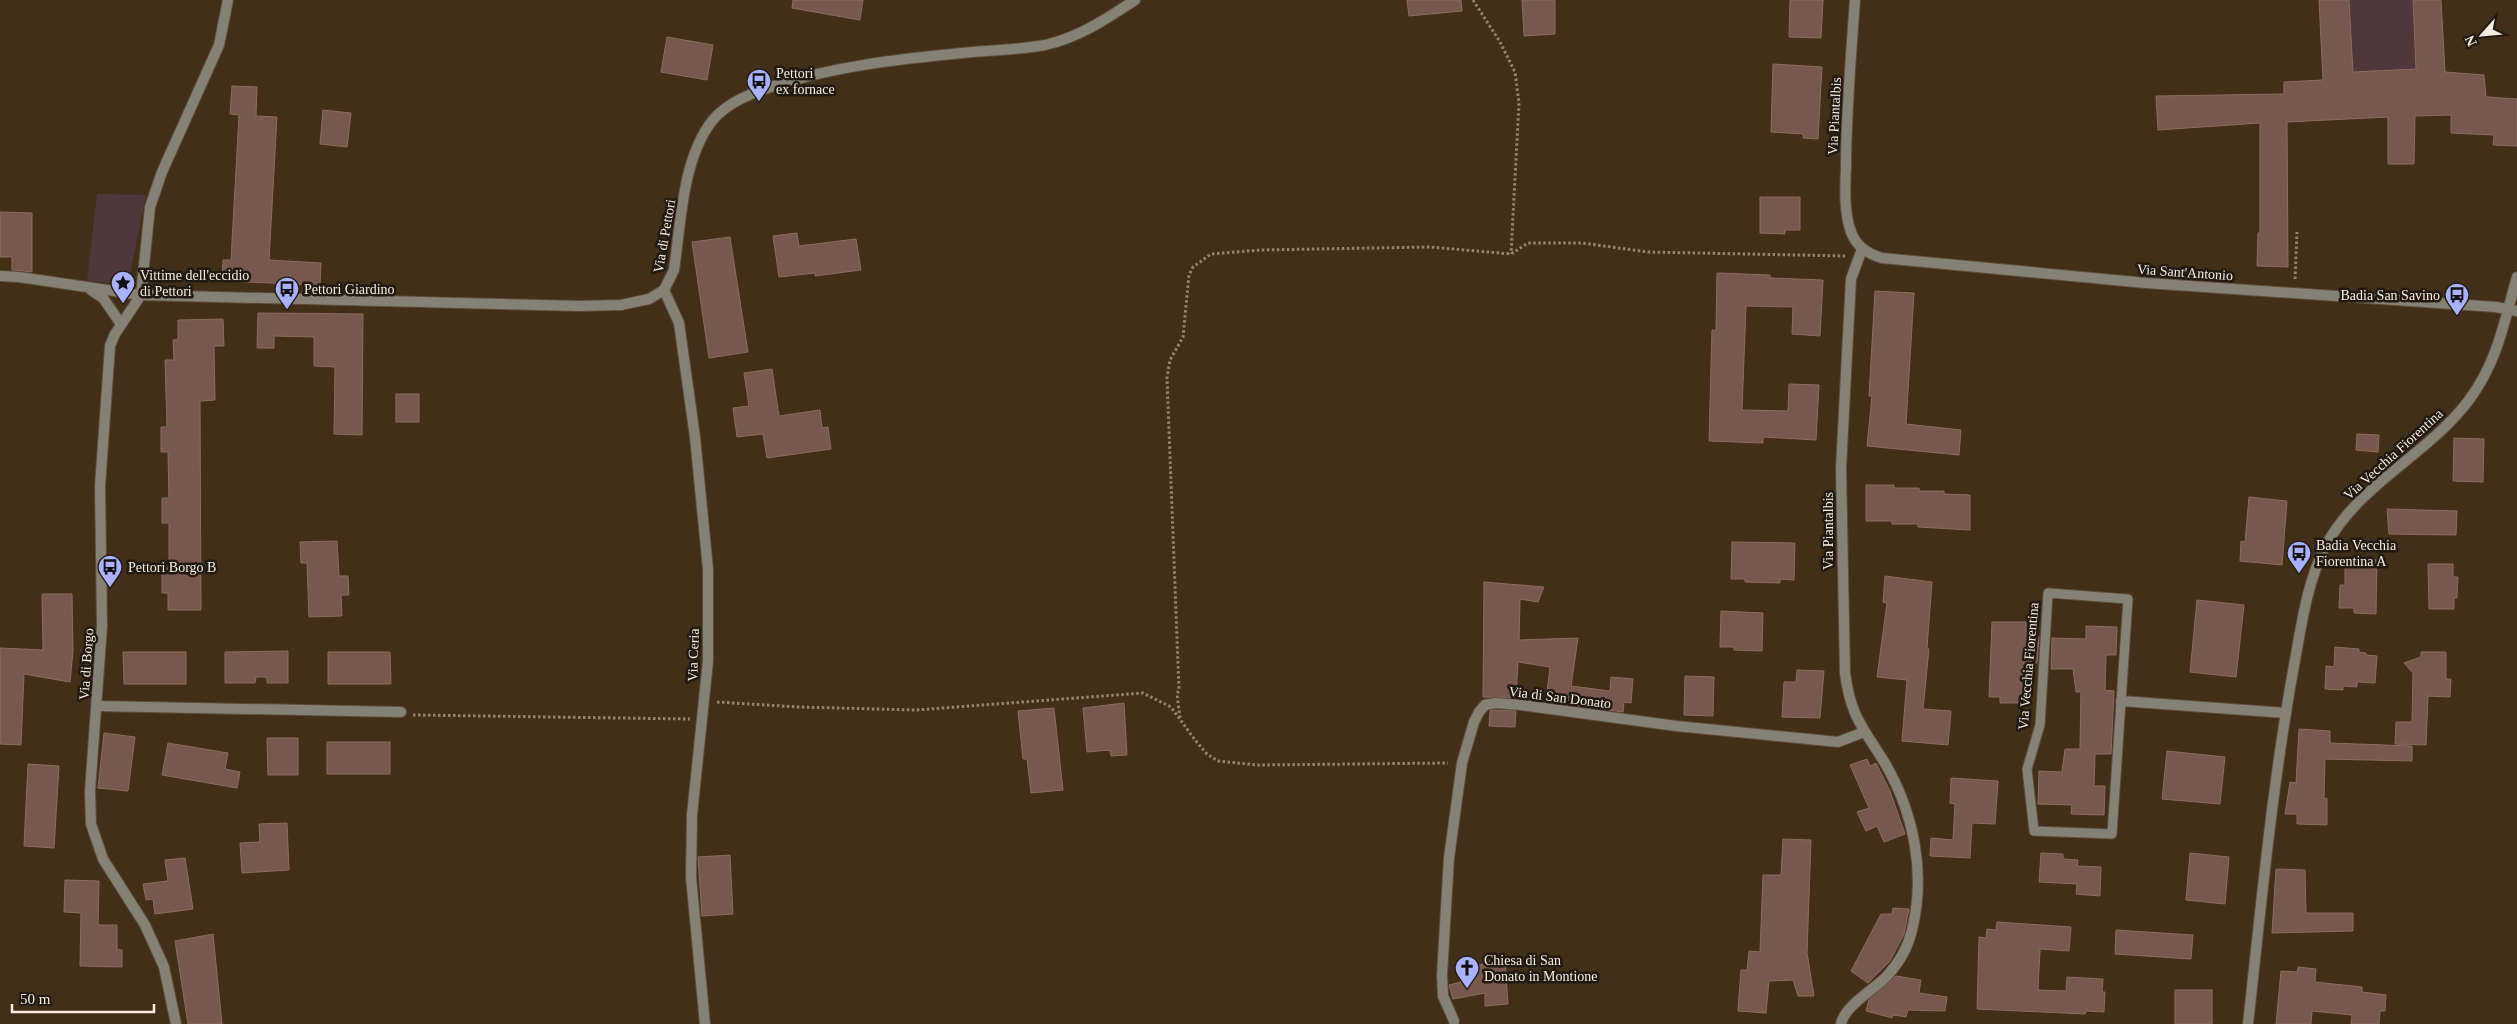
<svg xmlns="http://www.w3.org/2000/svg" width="2517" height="1024" viewBox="0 0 2517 1024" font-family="'Times New Roman',serif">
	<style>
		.green { fill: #4e383b }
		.building { fill: #76584e; stroke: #8c6c62 }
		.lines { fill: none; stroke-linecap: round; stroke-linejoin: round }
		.service-casing { stroke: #5f4d3a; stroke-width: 11 }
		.minor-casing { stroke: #5f4d3a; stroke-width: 12 }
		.path { stroke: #948472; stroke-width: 3; stroke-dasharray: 2.5 2.5; stroke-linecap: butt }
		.service { stroke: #858275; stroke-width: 9 }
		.minor { stroke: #858275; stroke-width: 10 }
		.labels { text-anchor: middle; stroke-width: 5; stroke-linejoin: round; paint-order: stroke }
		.poi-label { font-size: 14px; fill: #faede0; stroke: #221910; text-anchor: start }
		.street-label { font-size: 14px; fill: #faede0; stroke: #221910 }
	</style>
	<rect width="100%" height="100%" fill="#422f1a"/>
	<g class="green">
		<polygon points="2349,0 2413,0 2417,93 2354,84"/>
		<polygon points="97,194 146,195 128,284 87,281"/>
	</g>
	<g class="building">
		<polygon points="793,0 863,0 860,20 792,8"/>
		<polygon points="1407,0 1461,0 1462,11 1409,16"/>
		<polygon points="1522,0 1555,0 1555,34 1524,36"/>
		<polygon points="1790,0 1823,0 1821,38 1789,37"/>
		<polygon points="2319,0 2349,0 2353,72 2416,69 2413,0 2441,0 2445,72 2484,75 2486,97 2517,99 2517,146 2493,145 2494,135 2451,133 2451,115 2415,116 2414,164 2388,164 2388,117 2287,122 2288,267 2257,266 2258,233 2260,233 2260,123 2158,130 2156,96 2284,94 2284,82 2323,80"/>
		<polygon points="667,37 713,45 707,80 661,72"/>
		<polygon points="1773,64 1822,67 1818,139 1803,138 1803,134 1771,132"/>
		<polygon points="232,86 257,87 256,116 277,117 269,260 321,263 320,285 222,281 223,260 231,260 239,115 230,114"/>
		<polygon points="323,110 351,113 347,147 320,144"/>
		<polygon points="1760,197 1800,197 1800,230 1785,230 1785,234 1760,233"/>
		<polygon points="0,212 32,213 32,272 12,270 12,257 0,257"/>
		<polygon points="797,233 799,246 856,239 861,270 815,276 815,273 779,277 773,236"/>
		<polygon points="730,237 748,352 709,358 692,242"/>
		<polygon points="1717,273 1770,275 1770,278 1823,280 1820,336 1792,334 1793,307 1746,306 1742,410 1788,411 1789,384 1819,385 1816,440 1763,437 1763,443 1709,441 1712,330 1716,331"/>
		<polygon points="1875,291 1914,293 1906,424 1961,430 1959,455 1867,446 1872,396 1869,396"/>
		<polygon points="258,313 363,314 362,435 334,434 335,367 314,366 314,337 274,336 274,348 257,348"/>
		<polygon points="223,319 224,346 214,346 215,400 200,401 201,610 168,610 168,593 162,593 162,568 169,568 169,523 162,523 162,498 169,498 168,452 161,452 161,427 167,427 165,360 174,360 173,340 178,339 178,320"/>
		<polygon points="772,369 779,416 820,410 822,428 828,427 831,449 767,458 763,434 737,437 733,408 749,406 744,373"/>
		<rect x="396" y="394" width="23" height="28"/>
		<polygon points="2357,434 2379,435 2378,452 2356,450"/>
		<polygon points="2454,438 2484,439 2483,482 2453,481"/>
		<polygon points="1866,485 1894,485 1894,488 1919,488 1919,491 1944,491 1944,494 1970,495 1970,530 1918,527 1918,524 1892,524 1892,521 1866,521"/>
		<polygon points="2249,497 2287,501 2282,565 2240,561 2241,541 2245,542"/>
		<polygon points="2387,509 2457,511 2456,535 2389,534"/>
		<polygon points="337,541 339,576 348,576 349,595 341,595 342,616 309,617 307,563 301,563 300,542"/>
		<polygon points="1732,542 1795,543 1794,580 1780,579 1780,583 1745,582 1745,579 1731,579"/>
		<polygon points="2360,560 2377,560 2376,614 2354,613 2354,608 2339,608 2340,585 2345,585 2345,567 2360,567"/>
		<polygon points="2428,564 2453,564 2453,577 2458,577 2457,598 2454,598 2454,609 2429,609"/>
		<polygon points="1885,576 1932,582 1927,648 1929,649 1923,709 1951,711 1948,745 1902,741 1907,680 1877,677 1887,603 1883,602"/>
		<polygon points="1484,582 1544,587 1538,602 1520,599 1519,640 1578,638 1571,686 1610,691 1611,677 1633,679 1631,703 1624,702 1623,712 1546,701 1550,667 1518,662 1516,698 1483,697"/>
		<polygon points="42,594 72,594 73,651 70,682 24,674 21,745 0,744 0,648 43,650"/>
		<polygon points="2197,600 2244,605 2236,677 2190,672"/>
		<polygon points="1721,611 1763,613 1762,651 1734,650 1734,647 1720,647"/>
		<polygon points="1992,622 2026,622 2026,637 2039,637 2037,663 2022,664 2022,703 2000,703 2000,697 1989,697"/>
		<polygon points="2086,626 2117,627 2116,655 2106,655 2105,690 2114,691 2111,754 2095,754 2094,786 2105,786 2104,815 2071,814 2072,805 2038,804 2039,771 2062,772 2065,749 2080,749 2081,692 2076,692 2073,669 2051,669 2052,638 2086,639"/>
		<polygon points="2335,647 2359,649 2359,652 2366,653 2366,655 2377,656 2375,683 2357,682 2357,687 2343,686 2343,690 2325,689 2326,666 2334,667"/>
		<polygon points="288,651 288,683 267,683 267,677 256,677 255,683 225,683 225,652"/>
		<polygon points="123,652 186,652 186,684 124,684"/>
		<polygon points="328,652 390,652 391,684 328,684"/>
		<polygon points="2421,652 2446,652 2446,679 2451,679 2450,697 2428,696 2426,745 2395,744 2396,722 2412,722 2413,673 2404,663 2421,657"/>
		<polygon points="1797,670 1824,671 1820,718 1782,717 1784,682 1796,682"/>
		<polygon points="1685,676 1714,677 1713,716 1684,715"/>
		<polygon points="1124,703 1127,755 1111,756 1110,750 1087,752 1083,708"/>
		<polygon points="1054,708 1063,790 1031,793 1027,759 1023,759 1018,711"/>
		<polygon points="1495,710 1516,711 1515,727 1489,726 1490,711"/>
		<polygon points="2299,729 2330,731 2330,743 2412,746 2412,761 2325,759 2324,799 2327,798 2327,825 2297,824 2297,814 2285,814 2290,782 2296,783"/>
		<polygon points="104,733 135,737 128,791 98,788"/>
		<polygon points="267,738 298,738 298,775 268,775"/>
		<rect x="327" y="742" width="63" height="32"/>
		<polygon points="168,743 228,753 225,769 240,772 237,788 162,775"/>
		<polygon points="2167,751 2225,757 2220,804 2162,799"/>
		<polygon points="1867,759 1870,766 1876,763 1890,791 1905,834 1884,842 1877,826 1866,831 1857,812 1869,808 1850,765"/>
		<polygon points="28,764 59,766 54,848 24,846"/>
		<polygon points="1951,778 1998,781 1995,824 1972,823 1970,858 1930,856 1931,838 1953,840 1955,804 1950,803"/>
		<polygon points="287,823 289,870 242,873 240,843 260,842 259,824"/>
		<polygon points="1783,839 1811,840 1807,953 1814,996 1798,996 1793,980 1769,981 1766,1013 1738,1011 1741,970 1747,970 1749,951 1760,952 1763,875 1781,875"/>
		<polygon points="2041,853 2063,854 2063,859 2078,860 2077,866 2101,867 2100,896 2076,894 2077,884 2039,882"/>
		<polygon points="2190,853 2229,857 2225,904 2186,900"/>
		<polygon points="730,855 733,914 702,916 698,857"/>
		<polygon points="185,858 193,909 155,914 153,899 146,900 143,884 168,881 165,860"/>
		<polygon points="2276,869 2305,870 2306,913 2353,913 2353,931 2272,933"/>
		<polygon points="65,880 99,881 98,925 117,925 117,949 122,950 122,967 80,966 81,913 64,912"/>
		<polygon points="1893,908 1909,909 1904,934 1890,961 1868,983 1851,971 1881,914 1892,914"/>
		<polygon points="1997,922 2071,927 2069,951 2040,949 2038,990 2066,991 2067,977 2103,979 2102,992 2105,992 2104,1012 2086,1011 2085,1014 1977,1009 1979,937 1986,938 1987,929 1996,930"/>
		<polygon points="2116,930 2193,935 2191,959 2115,954"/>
		<polygon points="213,934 222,1024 188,1024 175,941"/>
		<polygon points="1483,961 1505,961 1508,1004 1485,1006 1485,993 1453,999 1449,985 1461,982 1457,971 1483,964"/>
		<polygon points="2298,967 2316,969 2315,982 2362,987 2362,992 2386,995 2385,1011 2380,1011 2379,1024 2351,1024 2352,1015 2312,1011 2311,1024 2276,1024 2281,971 2297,972"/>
		<polygon points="1896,976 1921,980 1919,993 1947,997 1945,1011 1908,1010 1906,1017 1893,1015 1892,1018 1866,1011 1869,1000"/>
		<rect x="2175" y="990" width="37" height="34"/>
	</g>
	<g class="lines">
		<defs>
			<polygon id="service" points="2048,593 2128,599 2112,834 2034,831 2027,769 2040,725"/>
			<g id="minor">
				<path d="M 1855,0 C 1851,56 1846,112 1846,168 C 1845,188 1844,213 1851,232 C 1856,246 1868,254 1882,258 L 2146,283 L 2496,307 L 2517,311"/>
				<path d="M 0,276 L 19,277 L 141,295 L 579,306 L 621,305 L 649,299 L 664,290 L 674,270 C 681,223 682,160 712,121 C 727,102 754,92 777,85 C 837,66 899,59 962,53 C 989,50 1018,50 1045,45 C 1080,37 1106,19 1135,0"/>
				<polyline points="91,290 103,298 121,324"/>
				<polyline points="664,290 679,323 695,437 708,569 708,661 692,815 691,877 705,1024"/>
				<polyline points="2121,701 2286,713"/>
				<polyline points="97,706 401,712"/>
				<polyline points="1454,1021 1443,996 1442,975 1449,858 1462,763 1474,722 1479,712 1485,705 1495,703 1521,705 1676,726 1838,742 1864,732"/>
				<polyline points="176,1024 164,967 145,925 103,859 91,824 90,791 102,626 100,486 110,346 115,334 141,295 150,207 162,172 219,45 228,0"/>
				<path d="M 1841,1024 C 1844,1006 1875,989 1887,976 C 1900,962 1908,947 1912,930 C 1926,874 1914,814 1886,765 C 1864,728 1851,719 1845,673 L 1841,468 L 1851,279 L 1862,249"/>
				<path d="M 2248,1024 C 2261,906 2272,788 2293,671 C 2301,629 2306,585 2325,547 C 2358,484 2428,455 2469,400 C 2498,361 2504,322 2517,277"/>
			</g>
		</defs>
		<use href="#service" class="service-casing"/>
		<use href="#minor" class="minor-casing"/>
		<g class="path">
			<polyline points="1473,0 1500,42 1515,72 1519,103 1511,254"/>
			<polyline points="2295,279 2297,232"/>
			<polyline points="717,702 798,707 916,710 1143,693 1171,707 1195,740 1207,754 1218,761 1257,765 1448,763"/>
			<polyline points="413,715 690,719"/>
			<polyline points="1180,718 1177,694 1179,690 1167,378 1170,360 1183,337 1189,275 1193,267 1211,254 1260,250 1430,247 1511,254 1528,243 1582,243 1648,252 1846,256"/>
		</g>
		<use href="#service" class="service"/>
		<use href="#minor" class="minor"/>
	</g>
	<defs>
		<symbol id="bus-pin" viewBox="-11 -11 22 30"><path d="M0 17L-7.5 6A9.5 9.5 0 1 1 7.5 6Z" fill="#a7b1fc" stroke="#221910"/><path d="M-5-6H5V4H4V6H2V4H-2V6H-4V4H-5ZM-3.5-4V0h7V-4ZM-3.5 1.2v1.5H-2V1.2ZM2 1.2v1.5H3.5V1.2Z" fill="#111"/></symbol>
		<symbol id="sight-pin" viewBox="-11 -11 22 30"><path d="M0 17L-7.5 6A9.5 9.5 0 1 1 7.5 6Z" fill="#a7b1fc" stroke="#221910"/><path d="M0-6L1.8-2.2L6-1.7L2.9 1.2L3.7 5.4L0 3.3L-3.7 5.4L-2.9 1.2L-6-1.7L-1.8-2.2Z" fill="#111"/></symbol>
		<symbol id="church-pin" viewBox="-11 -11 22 30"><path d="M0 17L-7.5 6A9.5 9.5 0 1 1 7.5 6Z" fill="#a7b1fc" stroke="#221910"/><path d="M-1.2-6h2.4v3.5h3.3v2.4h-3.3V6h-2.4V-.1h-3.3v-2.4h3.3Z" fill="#111"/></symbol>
	</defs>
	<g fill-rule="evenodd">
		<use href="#bus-pin" x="745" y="67" width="28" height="38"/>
		<use href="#sight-pin" x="109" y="269" width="28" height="38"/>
		<use href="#bus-pin" x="273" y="275" width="28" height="38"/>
		<use href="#bus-pin" x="2443" y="281" width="28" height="38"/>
		<use href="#bus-pin" x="2285" y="539" width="28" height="38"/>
		<use href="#bus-pin" x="96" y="553" width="28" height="38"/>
		<use href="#church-pin" x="1453" y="954" width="28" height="38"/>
	</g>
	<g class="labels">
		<g class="poi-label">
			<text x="776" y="78">Pettori<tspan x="776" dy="16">ex fornace</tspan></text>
			<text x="140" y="280">Vittime dell'eccidio<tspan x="140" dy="16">di Pettori</tspan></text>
			<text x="304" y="294">Pettori Giardino</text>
			<text x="2440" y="300" text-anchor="end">Badia San Savino</text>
			<text x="2316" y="550">Badia Vecchia<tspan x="2316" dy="16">Fiorentina A</tspan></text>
			<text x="128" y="572">Pettori Borgo B</text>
			<text x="1484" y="965">Chiesa di San<tspan x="1484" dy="16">Donato in Montione</tspan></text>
		</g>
		<g class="street-label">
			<text transform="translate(1834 116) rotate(-87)" y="5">Via Piantalbis</text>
			<text transform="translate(664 236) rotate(-80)" y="5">Via di Pettori</text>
			<text transform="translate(2185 272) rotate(4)" y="5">Via Sant'Antonio</text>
			<text transform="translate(2393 454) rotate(-42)" y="5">Via Vecchia Fiorentina</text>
			<text transform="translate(1828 531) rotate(-90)" y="5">Via Piantalbis</text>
			<text transform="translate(693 655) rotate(-88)" y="5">Via Ceria</text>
			<text transform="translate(86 664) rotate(-86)" y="5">Via di Borgo</text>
			<text transform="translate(2028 666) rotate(-85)" y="5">Via Vecchia Fiorentina</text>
			<text transform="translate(1560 697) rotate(7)" y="5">Via di San Donato</text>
		</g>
	</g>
	<g transform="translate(2482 35) rotate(243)" stroke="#221910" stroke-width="4" paint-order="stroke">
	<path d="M0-4L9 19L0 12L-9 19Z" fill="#faede0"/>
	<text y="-8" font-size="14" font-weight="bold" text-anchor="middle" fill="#faede0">N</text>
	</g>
	<path d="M12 1004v8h142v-8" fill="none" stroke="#faede0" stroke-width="2.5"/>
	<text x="20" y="1004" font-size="15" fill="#faede0" stroke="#221910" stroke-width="4" paint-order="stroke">50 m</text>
</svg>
